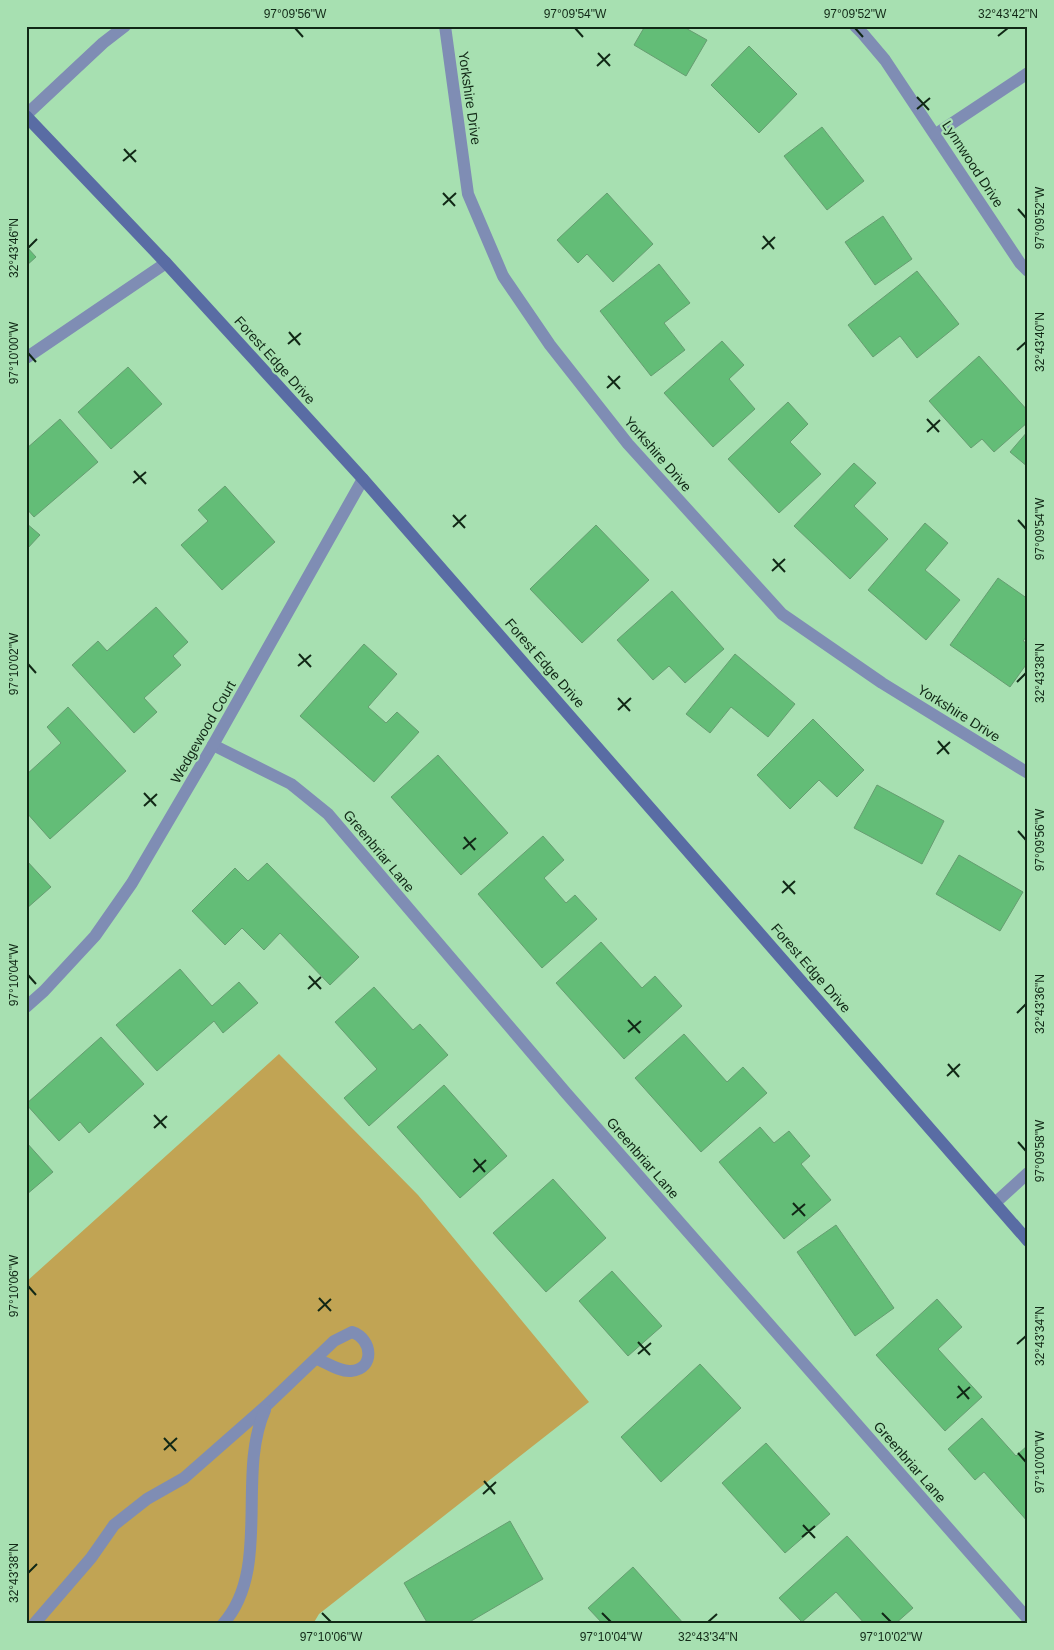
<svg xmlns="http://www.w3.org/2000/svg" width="1054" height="1650" viewBox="0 0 1054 1650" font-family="Helvetica,sans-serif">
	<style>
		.green { fill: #c1a454 }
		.building { fill: #63bd77; stroke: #669d71 }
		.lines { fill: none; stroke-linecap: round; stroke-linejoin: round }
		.lane { stroke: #7f8db4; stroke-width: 12 }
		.street { stroke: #7f8db4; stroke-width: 12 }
		.secondary { stroke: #596ca4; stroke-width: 12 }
		.ticks { fill: none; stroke: #112816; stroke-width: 2 }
		.labels { text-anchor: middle; stroke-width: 4.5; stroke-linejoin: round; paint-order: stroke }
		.street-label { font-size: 14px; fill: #112816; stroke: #a7e0b1 }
		.neatline { fill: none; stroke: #112816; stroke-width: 2 }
		.ticks-label { font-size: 12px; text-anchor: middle; fill: #112816 }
	</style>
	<rect width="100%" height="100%" fill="#a7e0b1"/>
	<polygon class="green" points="279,1054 418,1195 589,1402 319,1614 313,1624 26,1624 26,1282"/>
	<g class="building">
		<polygon points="645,26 682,26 707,40 686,76 634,45"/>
		<polygon points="749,46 797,94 759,133 711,85"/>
		<polygon points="822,127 864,181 827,210 784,156"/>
		<polygon points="607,193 653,244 613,282 587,254 578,263 557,240"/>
		<polygon points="883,216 912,259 875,285 845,242"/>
		<polygon points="26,246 36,257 26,266"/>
		<polygon points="659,264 690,303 664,323 685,350 651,376 600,311"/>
		<polygon points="917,271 959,324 917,358 900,336 873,357 848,325"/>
		<polygon points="722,341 744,365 729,379 755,409 713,447 664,393"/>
		<polygon points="979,356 1028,411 1028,422 994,452 982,439 971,448 929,401"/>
		<polygon points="128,367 162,404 111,449 78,412"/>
		<polygon points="788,402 808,424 790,442 821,474 779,513 728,459"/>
		<polygon points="60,419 98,462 34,517 26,508 26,449"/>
		<polygon points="1028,431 1028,467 1010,452"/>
		<polygon points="854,463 876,483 854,506 888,539 850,579 794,526"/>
		<polygon points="225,486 275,542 222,590 181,545 208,521 198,510"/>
		<polygon points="26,523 40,535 26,550"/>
		<polygon points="925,523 948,543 925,570 960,600 926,640 868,590"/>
		<polygon points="596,525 649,580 582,643 530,589"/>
		<polygon points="998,578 1028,599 1028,635 1023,641 1028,644 1028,662 1010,687 950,645"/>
		<polygon points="672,591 724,649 685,683 669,666 653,680 617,640"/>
		<polygon points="156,607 188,642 173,656 181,665 144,698 157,712 134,733 72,665 98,641 107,651"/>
		<polygon points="364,644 397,674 368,707 386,723 397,712 419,732 374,782 300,716"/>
		<polygon points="735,654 795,704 768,737 731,707 710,733 686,714"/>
		<polygon points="68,707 126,771 50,839 26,812 26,775 61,743 47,727"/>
		<polygon points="813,719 864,770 837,797 819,780 790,809 757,775"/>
		<polygon points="438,755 508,833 461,875 391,797"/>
		<polygon points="877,785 944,821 922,864 854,828"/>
		<polygon points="543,836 564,860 544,878 566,903 575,895 597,919 542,968 478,894"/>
		<polygon points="959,855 1023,892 1000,931 936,894"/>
		<polygon points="26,860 51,887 26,909"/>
		<polygon points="267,863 359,957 330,985 280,933 264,950 242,928 225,945 192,911 235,868 248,881"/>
		<polygon points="601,942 642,988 655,976 682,1006 624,1059 556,983"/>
		<polygon points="180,969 212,1006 239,982 258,1003 223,1033 214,1021 157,1071 116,1025"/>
		<polygon points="374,987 413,1030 420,1024 448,1055 369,1126 344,1098 377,1069 335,1022"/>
		<polygon points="684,1034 727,1082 743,1067 767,1093 701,1152 635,1078"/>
		<polygon points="101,1037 144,1084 89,1133 80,1122 59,1141 26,1104"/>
		<polygon points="444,1085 507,1156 460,1198 397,1127"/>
		<polygon points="760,1127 774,1143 789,1131 810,1156 801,1164 831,1200 784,1239 719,1162"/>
		<polygon points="26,1142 53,1172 26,1195"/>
		<polygon points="553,1179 606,1238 546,1292 493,1233"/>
		<polygon points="836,1225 894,1308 855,1336 797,1252"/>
		<polygon points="612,1271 662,1326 628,1356 579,1301"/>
		<polygon points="937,1299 962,1327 938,1349 982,1397 945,1431 876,1355"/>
		<polygon points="700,1364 741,1408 661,1482 621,1437"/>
		<polygon points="982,1418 1016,1456 1028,1445 1028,1522 984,1472 975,1480 948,1449"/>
		<polygon points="766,1443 830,1514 785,1553 722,1483"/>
		<polygon points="510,1521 543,1579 466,1624 428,1624 404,1583"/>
		<polygon points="847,1536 913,1608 895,1624 865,1624 836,1592 802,1622 779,1598"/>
		<polygon points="633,1567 684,1624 603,1624 588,1608"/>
	</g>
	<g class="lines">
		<g class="lane">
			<path d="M 34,1624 L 91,1558 L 114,1525 L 147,1499 L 184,1478 L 267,1405 L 334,1341 L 352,1332 C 373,1339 375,1369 351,1371 C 340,1372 327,1363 317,1359"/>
			<path d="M 223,1624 C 272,1569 236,1475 265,1410"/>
		</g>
		<g class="street">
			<polyline points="445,26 468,194 503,276 550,345 628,444 782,614 882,683 1028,773"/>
			<polyline points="855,26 863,34 885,60 1020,263 1028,271"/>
			<polyline points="26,115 103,43 125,26"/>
			<polyline points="936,134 1028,73"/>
			<polyline points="26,358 166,263"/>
			<polyline points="213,745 291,784 328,814 566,1093 1028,1619"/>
			<polyline points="26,1007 44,991 95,936 132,883 213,745 363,479"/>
			<polyline points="995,1203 1028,1173"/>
		</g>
		<polyline class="secondary" points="26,116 166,263 363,479 1028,1241"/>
	</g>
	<path class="ticks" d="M 295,28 L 303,37M 575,28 L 583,37M 855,28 L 863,37M 998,36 L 1008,28M 598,53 L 610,66M 597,66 L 610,54M 917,97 L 929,110M 917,109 L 930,98M 124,149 L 136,162M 123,161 L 136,150M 443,193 L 455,206M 443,205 L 456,193M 1018,209 L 1026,218M 763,236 L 774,249M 28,248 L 37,239M 762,249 L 775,237M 289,332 L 300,345M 288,344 L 301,333M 1017,350 L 1026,342M 28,353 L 36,362M 608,376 L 620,389M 607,388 L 620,376M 927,419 L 939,432M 927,432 L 940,420M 134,471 L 146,484M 133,483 L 146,472M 453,515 L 465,528M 1018,520 L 1026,529M 453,527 L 466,515M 773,559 L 785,572M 772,571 L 785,559M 299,654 L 311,667M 28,664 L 36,673M 298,666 L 311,655M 1017,682 L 1026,673M 618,698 L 630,711M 618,710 L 631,698M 938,741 L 949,754M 937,754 L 950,742M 144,793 L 156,806M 144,806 L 157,794M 1018,831 L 1026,840M 464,837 L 475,850M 463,849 L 476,838M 783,881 L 795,894M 782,893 L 795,881M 28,975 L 36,984M 309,976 L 321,989M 308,989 L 321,977M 1017,1013 L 1026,1004M 628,1020 L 640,1033M 628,1032 L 641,1021M 948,1064 L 959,1077M 947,1076 L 960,1064M 154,1115 L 166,1128M 154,1128 L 167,1116M 1018,1142 L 1026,1151M 474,1159 L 485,1172M 473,1172 L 486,1160M 793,1203 L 805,1216M 792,1215 L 805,1204M 28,1286 L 36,1295M 319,1298 L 331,1311M 318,1311 L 331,1299M 638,1342 L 650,1355M 1017,1344 L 1026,1336M 638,1354 L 651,1343M 958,1386 L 969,1399M 957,1398 L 970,1387M 164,1438 L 176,1451M 164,1450 L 177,1438M 1018,1453 L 1026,1462M 484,1481 L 495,1494M 483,1494 L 496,1482M 803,1525 L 815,1538M 802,1537 L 815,1526M 28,1573 L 37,1564M 322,1613 L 331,1622M 602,1613 L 611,1622M 882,1613 L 891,1622M 708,1622 L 717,1614"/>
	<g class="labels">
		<g class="street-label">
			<text transform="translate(470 98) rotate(82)" y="5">Yorkshire Drive</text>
			<text transform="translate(973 164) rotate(57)" y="5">Lynnwood Drive</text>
			<text transform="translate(275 360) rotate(48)" y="5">Forest Edge Drive</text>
			<text transform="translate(658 454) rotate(49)" y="5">Yorkshire Drive</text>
			<text transform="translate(545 663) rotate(49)" y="5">Forest Edge Drive</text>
			<text transform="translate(959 713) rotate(32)" y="5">Yorkshire Drive</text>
			<text transform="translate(203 732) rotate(-60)" y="5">Wedgewood Court</text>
			<text transform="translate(379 851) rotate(50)" y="5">Greenbriar Lane</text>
			<text transform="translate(811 968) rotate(49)" y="5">Forest Edge Drive</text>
			<text transform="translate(643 1158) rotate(49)" y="5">Greenbriar Lane</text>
			<text transform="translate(910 1462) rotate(49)" y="5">Greenbriar Lane</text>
		</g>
	</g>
	<rect width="1054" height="1650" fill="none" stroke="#a7e0b1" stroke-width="55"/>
	<rect x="28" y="28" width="998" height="1594" class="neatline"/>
	<g class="ticks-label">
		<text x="295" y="18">97°09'56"W</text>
		<text x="575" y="18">97°09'54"W</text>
		<text x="855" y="18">97°09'52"W</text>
		<text x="1008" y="18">32°43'42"N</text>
		<text transform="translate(1040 218) rotate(-90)" y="4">97°09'52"W</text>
		<text transform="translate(14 248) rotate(-90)" y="4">32°43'46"N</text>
		<text transform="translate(1040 342) rotate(-90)" y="4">32°43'40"N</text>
		<text transform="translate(14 353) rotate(-90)" y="4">97°10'00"W</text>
		<text transform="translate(1040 529) rotate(-90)" y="4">97°09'54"W</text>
		<text transform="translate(14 664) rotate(-90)" y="4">97°10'02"W</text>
		<text transform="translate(1040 673) rotate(-90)" y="4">32°43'38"N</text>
		<text transform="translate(1040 840) rotate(-90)" y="4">97°09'56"W</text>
		<text transform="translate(14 975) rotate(-90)" y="4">97°10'04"W</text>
		<text transform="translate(1040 1004) rotate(-90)" y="4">32°43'36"N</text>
		<text transform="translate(1040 1151) rotate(-90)" y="4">97°09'58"W</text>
		<text transform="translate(14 1286) rotate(-90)" y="4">97°10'06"W</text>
		<text transform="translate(1040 1336) rotate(-90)" y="4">32°43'34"N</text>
		<text transform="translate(1040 1462) rotate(-90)" y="4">97°10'00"W</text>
		<text transform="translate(14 1573) rotate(-90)" y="4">32°43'38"N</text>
		<text x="331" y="1641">97°10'06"W</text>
		<text x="611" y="1641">97°10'04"W</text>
		<text x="708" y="1641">32°43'34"N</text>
		<text x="891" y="1641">97°10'02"W</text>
	</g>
</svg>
